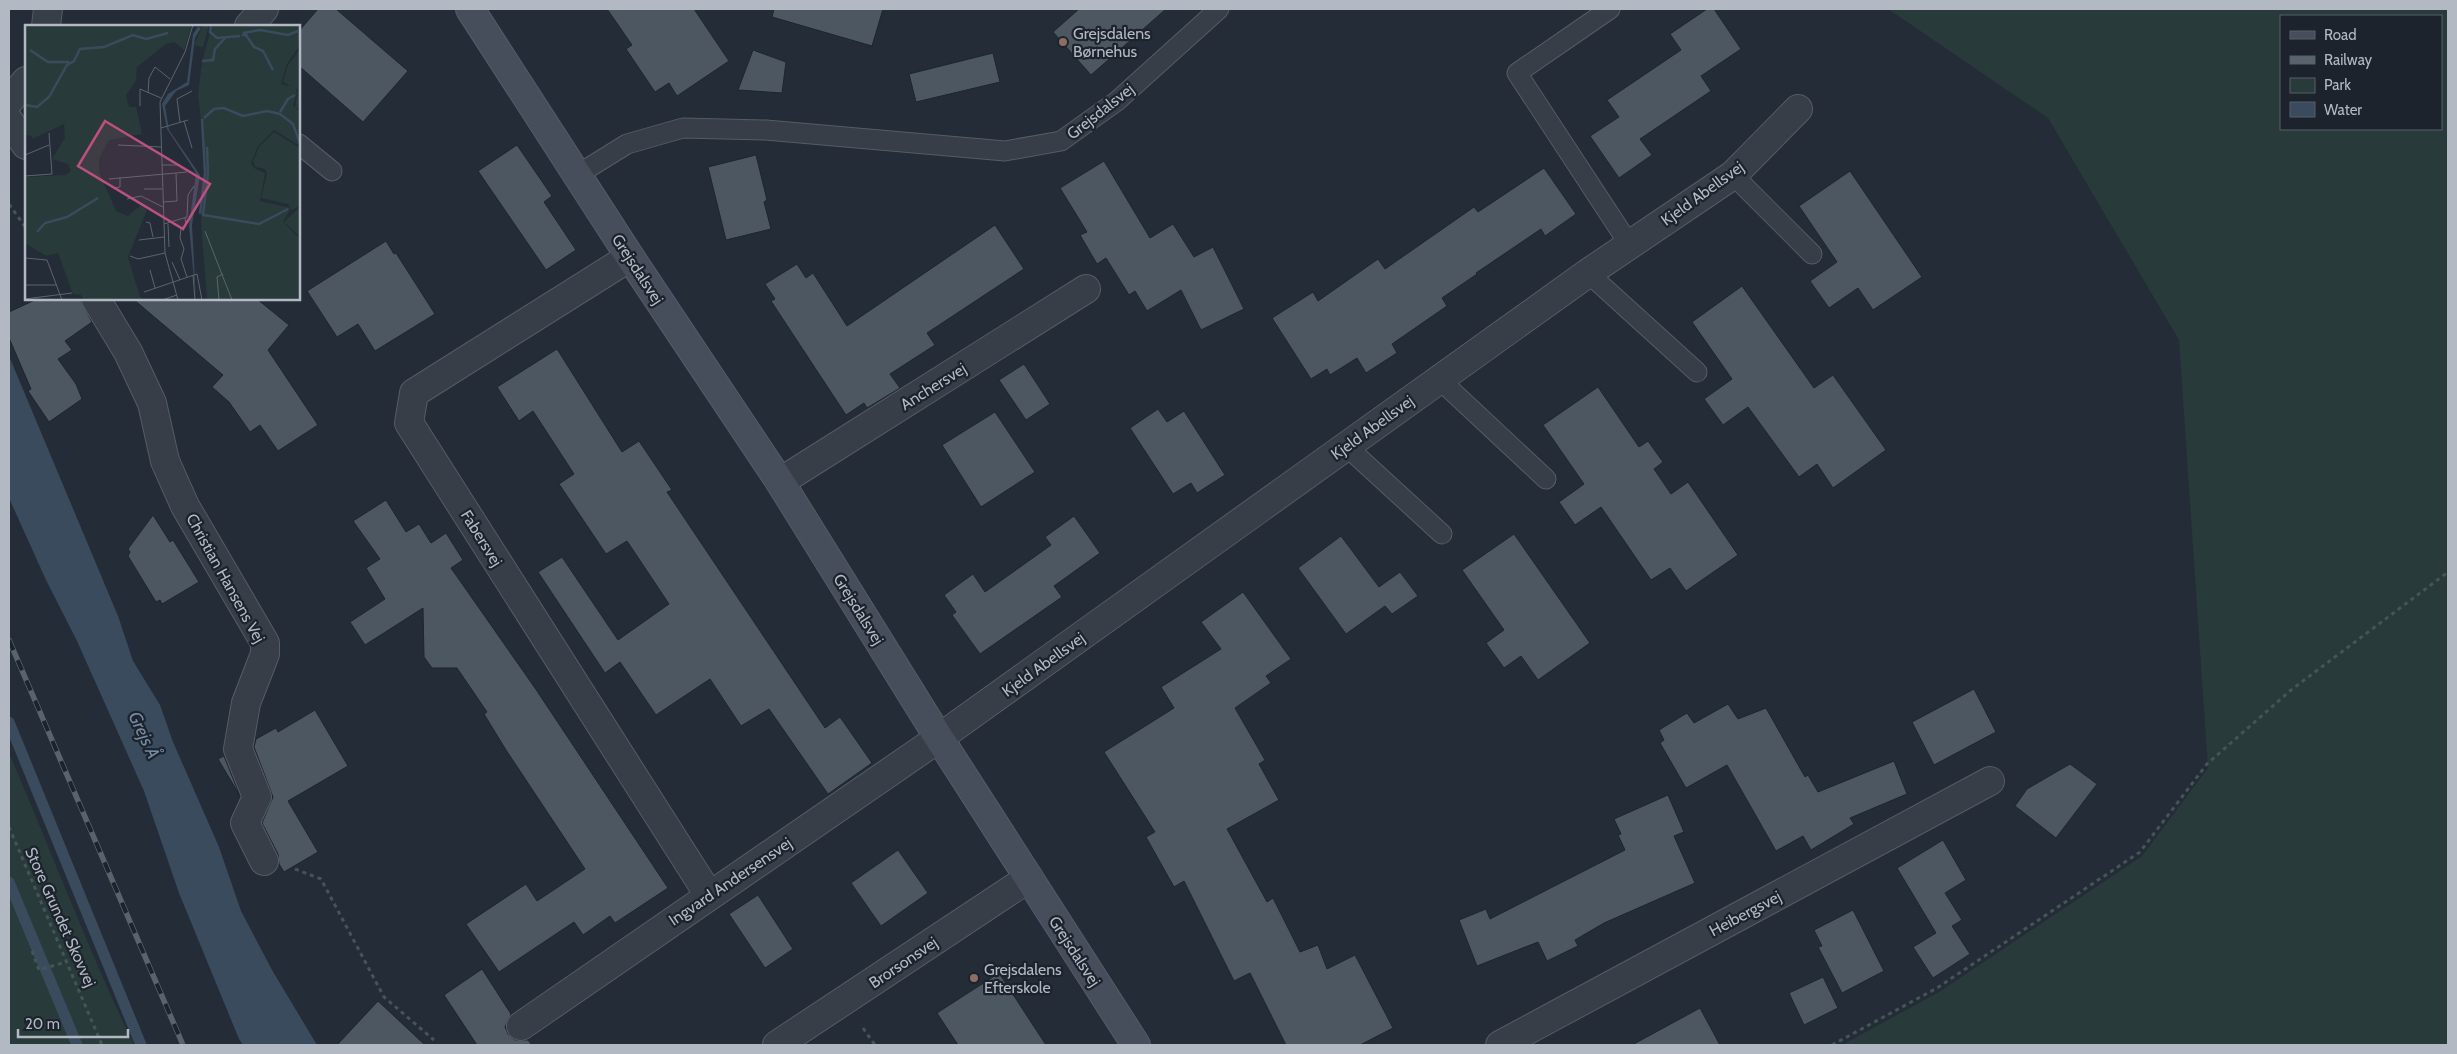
<svg xmlns="http://www.w3.org/2000/svg" width="2457" height="1054" viewBox="0 0 2457 1054" font-family="Cabin,sans-serif">
	<style>
		.green { fill: #283a3a; fill-rule: evenodd }
		.water { fill: #3a4b5e }
		.lines { fill: none; stroke-linecap: round; stroke-linejoin: round }
		.stream { stroke: #3a4b5e; stroke-width: 11 }
		.building { fill: #4c5762; stroke: #1e252e }
		.lane-casing { stroke: #555c65; stroke-width: 21 }
		.street-casing { stroke: #555c65; stroke-width: 30 }
		.secondary-casing { stroke: #555c65; stroke-width: 30 }
		.path { stroke: #455557; stroke-width: 3; stroke-dasharray: 4 4; stroke-linecap: butt }
		.lane { stroke: #373e47; stroke-width: 19 }
		.street { stroke: #373e47; stroke-width: 28 }
		.secondary { stroke: #454e5a; stroke-width: 28 }
		.rail-casing { stroke: #59636e; stroke-width: 5.5 }
		.rail { stroke: #1c232c; stroke-width: 4; stroke-dasharray: 11; stroke-linecap: butt }
		.education-dot { fill: #8d6e63; stroke: #1c232c; stroke-width: 2 }
		.labels { text-anchor: middle; stroke-width: 4.5; stroke-linejoin: round; paint-order: stroke }
		.poi-label { font-size: 16px; fill: #b2b9c3; stroke: #1c232c; text-anchor: start }
		.street-label { font-size: 16px; fill: #b2b9c3; stroke: #1c232c }
		.water-label { font-size: 18px; font-style: italic; fill: #758ba4; stroke: #1c232c }
		.inset-river { fill: none; stroke: #3a4b5e; stroke-width: 2.5 }
		.inset-road { fill: none; stroke: #5d646f; stroke-width: 1 }
		.view { fill: #bc507f; fill-opacity: 0.15; stroke: #bc507f; stroke-width: 2.5 }
		.inset-edge { fill: none; stroke: #b2b9c3; stroke-width: 2.5 }
	</style>
	<rect width="100%" height="100%" fill="#242c37"/>
	<g class="green">
		<path d="M 1888,9 L 2448,9 L 2448,1045 L 1842,1045 L 1939,992 L 2142,856 L 2208,768 L 2179,340 L 2048,118 ZM 2281,16 L 2441,16 L 2441,129 L 2281,129 Z"/>
		<path d="M 9,753 C 51,850 88,950 134,1045 L 9,1045 Z"/>
	</g>
	<polygon class="water" points="9,356 118,616 133,661 160,705 173,742 219,847 241,911 272,970 317,1045 243,1045 239,1039 179,893 144,791 77,641 46,580 9,498"/>
	<g class="lines">
		<g class="stream">
			<polyline points="9,722 141,1045"/>
			<polyline points="9,882 77,1045"/>
		</g>
	</g>
	<g class="building">
		<polygon points="318,9 336,9 408,71 363,122 299,66 299,31"/>
		<polygon points="607,9 694,9 729,61 677,96 669,83 655,92 626,49 632,45"/>
		<polygon points="774,9 883,9 872,46 772,17"/>
		<polygon points="1079,9 1166,9 1091,75 1053,32"/>
		<polygon points="1707,9 1714,9 1741,49 1701,76 1711,91 1640,139 1652,155 1619,178 1590,136 1619,117 1607,100 1681,50 1670,34"/>
		<polygon points="753,50 786,62 782,93 738,90"/>
		<polygon points="993,53 1000,82 916,102 909,74"/>
		<polygon points="517,145 552,196 544,202 576,250 546,270 478,171"/>
		<polygon points="756,155 767,200 764,202 771,229 726,240 708,167"/>
		<polygon points="1104,161 1150,238 1173,224 1194,257 1213,247 1244,309 1201,330 1181,290 1147,311 1135,291 1129,295 1106,258 1097,264 1080,235 1087,232 1060,188"/>
		<polygon points="1544,168 1576,214 1545,236 1541,229 1476,273 1477,274 1442,298 1447,306 1392,344 1397,353 1366,373 1357,358 1330,375 1327,369 1311,379 1272,318 1313,292 1318,301 1378,259 1385,269 1474,207 1478,212"/>
		<polygon points="1850,171 1922,277 1873,310 1858,288 1829,308 1810,281 1837,262 1799,206"/>
		<polygon points="995,225 1024,269 927,333 935,345 890,374 900,388 867,408 864,403 846,415 771,301 775,299 765,284 797,264 806,278 813,273 847,326"/>
		<polygon points="386,241 394,254 396,253 435,314 375,351 358,324 337,337 307,291"/>
		<polygon points="1742,286 1814,388 1833,375 1886,450 1833,488 1817,464 1799,477 1748,407 1723,425 1704,399 1732,379 1692,322"/>
		<polygon points="37,299 80,299 92,322 65,341 72,350 58,359 76,384 82,399 49,422 28,391 31,389 9,338 9,312"/>
		<polygon points="133,299 257,299 289,325 268,350 318,425 278,451 260,425 250,432 229,402 212,387 223,375"/>
		<polygon points="557,349 622,452 639,441 672,490 667,492 825,728 840,717 872,763 828,794 769,709 741,726 710,679 656,715 620,662 605,673 538,572 562,557 618,640 669,604 627,541 606,554 559,484 574,474 533,411 519,421 497,387"/>
		<polygon points="1024,364 1050,404 1026,420 999,380"/>
		<polygon points="1598,387 1639,447 1648,441 1663,462 1654,469 1671,494 1688,482 1738,555 1686,591 1670,568 1651,580 1601,507 1575,525 1559,502 1584,484 1543,425"/>
		<polygon points="1158,409 1167,422 1184,411 1225,475 1197,493 1191,483 1173,494 1130,428"/>
		<polygon points="995,412 1035,472 981,507 942,445"/>
		<polygon points="386,500 406,532 419,524 431,543 446,533 463,560 451,568 535,688 668,888 615,923 610,916 583,935 574,922 499,972 466,924 526,884 537,901 585,869 506,750 484,714 487,712 457,668 432,668 424,657 423,608 365,645 350,622 385,599 366,568 380,559 353,521"/>
		<polygon points="153,515 170,542 173,540 199,582 162,604 160,600 156,602 128,556 130,552 128,549"/>
		<polygon points="1074,516 1100,553 1054,586 1062,597 980,654 952,615 956,612 944,595 973,574 985,592 1051,545 1045,537"/>
		<polygon points="1514,534 1590,643 1538,680 1521,656 1504,668 1486,643 1504,630 1462,570"/>
		<polygon points="1341,536 1379,587 1400,572 1418,596 1392,614 1385,606 1346,634 1298,568"/>
		<polygon points="1243,592 1291,659 1266,676 1271,683 1235,708 1265,760 1259,764 1279,800 1227,829 1267,902 1273,898 1300,952 1318,945 1327,969 1355,955 1393,1028 1360,1045 1286,1045 1250,973 1234,981 1184,881 1174,887 1146,837 1155,832 1104,752 1174,708 1161,687 1221,649 1201,622"/>
		<polygon points="1974,689 1996,732 1934,765 1912,722"/>
		<polygon points="1728,704 1738,719 1766,708 1805,777 1808,775 1818,792 1894,761 1907,794 1850,818 1854,824 1811,850 1803,836 1776,851 1727,765 1686,788 1660,743 1664,740 1659,730 1687,713 1694,723"/>
		<polygon points="315,710 348,766 288,801 318,852 284,872 279,864 278,854 262,823 273,797 254,747 256,739 276,728 278,732"/>
		<polygon points="224,756 240,796 218,759"/>
		<polygon points="2070,764 2097,784 2056,838 2015,806 2027,789"/>
		<polygon points="1668,795 1684,832 1674,836 1695,883 1604,923 1575,940 1578,946 1547,961 1538,942 1477,966 1459,920 1486,909 1490,919 1625,850 1618,835 1621,834 1614,819"/>
		<polygon points="1943,840 1966,880 1945,893 1962,920 1952,926 1970,954 1933,978 1913,947 1936,933 1897,868"/>
		<polygon points="898,850 928,893 881,926 851,883"/>
		<polygon points="758,895 793,949 765,968 729,914"/>
		<polygon points="1853,910 1884,971 1842,993 1818,947 1822,946 1814,930"/>
		<polygon points="482,969 511,1014 505,1027 508,1034 515,1040 528,1040 532,1045 477,1045 444,995"/>
		<polygon points="999,973 1046,1045 958,1045 937,1013"/>
		<polygon points="1823,977 1838,1008 1804,1025 1789,993"/>
		<polygon points="378,1001 425,1045 337,1045"/>
		<polygon points="1700,1008 1720,1045 1632,1045"/>
	</g>
	<g class="lines">
		<defs>
			<g id="lane">
				<polyline points="1610,9 1517,73 1629,244"/>
				<polyline points="299,144 332,171"/>
				<polyline points="577,175 627,144 683,128 766,130 1005,151 1061,141 1117,101 1219,9"/>
				<polyline points="1733,175 1812,254"/>
				<polyline points="1588,273 1697,372"/>
				<polyline points="1439,379 1546,479"/>
				<polyline points="1346,446 1442,534"/>
			</g>
			<g id="street">
				<polyline points="46,26 48,9"/>
				<polyline points="249,26 264,9"/>
				<polyline points="9,101 26,81"/>
				<polyline points="9,121 26,145"/>
				<polyline points="630,257 414,393 409,423 709,895"/>
				<polyline points="96,299 128,352 152,403 165,461 185,506 265,643 265,654 246,703 238,749 257,797 245,823 264,861"/>
				<polyline points="780,482 1086,289"/>
				<polyline points="521,1026 939,738 1588,273 1733,175 1798,109"/>
				<polyline points="777,1045 1029,878"/>
				<polyline points="1500,1045 1990,781"/>
			</g>
			<polyline id="secondary" points="470,9 630,257 780,482 939,738 1136,1045"/>
		</defs>
		<use href="#lane" class="lane-casing"/>
		<use href="#street" class="street-casing"/>
		<use href="#secondary" class="secondary-casing"/>
		<g class="path">
			<polyline points="9,204 26,228"/>
			<polyline points="9,827 102,1045"/>
			<polyline points="295,869 321,879 384,997 434,1040"/>
			<polyline points="32,951 39,970 66,962"/>
			<polyline points="863,1028 875,1045"/>
			<polyline points="1832,1045 1937,988 2140,852 2207,764 2291,690 2448,572"/>
		</g>
		<use href="#lane" class="lane"/>
		<use href="#street" class="street"/>
		<use href="#secondary" class="secondary"/>
		<defs>
			<polyline id="rail" points="9,640 183,1045"/>
		</defs>
		<use href="#rail" class="rail-casing"/>
		<use href="#rail" class="rail"/>
	</g>
	<g class="education-dot">
		<circle cx="1063" cy="42" r="5"/>
		<circle cx="974" cy="978" r="5"/>
	</g>
	<g class="labels">
		<g class="poi-label">
			<text x="1073" y="39">Grejsdalens<tspan x="1073" dy="18">Børnehus</tspan></text>
			<text x="984" y="975">Grejsdalens<tspan x="984" dy="18">Efterskole</tspan></text>
		</g>
		<g class="street-label">
			<text transform="translate(1100 111) rotate(-38)" y="6">Grejsdalsvej</text>
			<text transform="translate(1702 193) rotate(-36)" y="6">Kjeld Abellsvej</text>
			<text transform="translate(638 269) rotate(57)" y="6">Grejsdalsvej</text>
			<text transform="translate(933 386) rotate(-32)" y="6">Anchersvej</text>
			<text transform="translate(1372 427) rotate(-36)" y="6">Kjeld Abellsvej</text>
			<text transform="translate(482 538) rotate(58)" y="6">Fabersvej</text>
			<text transform="translate(226 578) rotate(61)" y="6">Christian Hansens Vej</text>
			<text transform="translate(859 609) rotate(58)" y="6">Grejsdalsvej</text>
			<text transform="translate(1043 664) rotate(-36)" y="6">Kjeld Abellsvej</text>
			<text transform="translate(730 881) rotate(-34)" y="6">Ingvard Andersensvej</text>
			<text transform="translate(1745 913) rotate(-28)" y="6">Heibergsvej</text>
			<text transform="translate(61 917) rotate(66)" y="6">Store Grundet Skovvej</text>
			<text transform="translate(1075 951) rotate(57)" y="6">Grejsdalsvej</text>
			<text transform="translate(903 962) rotate(-34)" y="6">Brorsonsvej</text>
		</g>
		<g class="water-label">
			<text transform="translate(144 735) rotate(65)" y="6">Grejs Å</text>
		</g>
	</g>
	<g transform="translate(25 25)">
		<rect width="275" height="275" fill="#242c37"/>
		<path d="M 0,0 L 167,0 L 159,25 L 149,17 L 141,19 L 112,42 L 111,56 L 101,70 L 104,82 L 111,82 L 117,109 L 84,115 L 74,134 L 74,147 L 91,186 L 103,191 L 116,180 L 122,185 L 103,232 L 115,272 L 120,275 L 59,275 L 56,270 L 48,269 L 33,228 L 21,231 L 0,218 L 0,152 L 41,150 L 46,146 L 43,139 L 27,134 L 40,113 L 39,99 L 7,114 L 7,111 L 0,110 ZM 178,0 L 184,0 L 178,22 L 169,20 ZM 187,0 L 272,0 L 275,3 L 273,23 L 262,39 L 256,59 L 270,62 L 272,67 L 268,81 L 275,86 L 275,121 L 249,105 L 233,121 L 226,138 L 229,143 L 240,148 L 235,176 L 266,183 L 258,197 L 275,214 L 275,275 L 182,275 L 176,197 L 181,140 L 173,70 L 177,37 ZM 275,24 L 275,84 L 270,82 L 273,65 L 258,57 L 263,40 ZM 249,107 L 275,123 L 275,181 L 267,185 L 263,179 L 236,173 L 242,149 L 240,144 L 230,142 L 228,136 L 234,122 ZM 275,182 L 275,212 L 259,197 Z" fill="#283a3a"/>
		<path d="M 173,2 L 176,3 L 170,13 L 164,60 L 151,66 L 140,81 L 144,105 L 175,150 L 167,200 L 171,275 L 164,201 L 171,148 L 142,104 L 137,79 L 143,69 L 162,57 L 168,9 Z" fill="#3a4b5e"/>
		<path class="inset-river" d="M 186,0 L 185,7 L 192,13 L 215,11M 218,8 L 235,5 L 263,10 L 273,6M 217,10 L 221,10 L 229,22 L 238,26 L 248,45M 5,25 L 23,37 L 44,37M 177,36 L 188,35 L 190,24 L 200,13M 0,80 L 12,82 L 24,72 L 42,40 L 49,36 L 55,24 L 79,22 L 108,10 L 121,14 L 143,8M 255,87 L 263,74 L 270,70M 179,93 L 189,84 L 199,83 L 218,91 L 242,86 L 255,89 L 268,99 L 275,118M 182,122 L 183,148 L 178,190 L 234,199 L 263,184M 175,189 L 180,148 L 177,94M 12,207 L 20,198 L 42,192 L 73,173"/>
		<path class="inset-road" d="M 123,68 L 124,53 L 130,42 L 145,54M 115,81 L 115,64 L 136,73M 159,96 L 167,123M 155,97 L 152,74 L 167,66M 136,103 L 163,95M 93,120 L 136,122M 0,130 L 24,120M 137,140 L 155,140M 0,151 L 27,149 L 24,108M 84,154 L 162,147M 88,163 L 95,162 L 95,152M 119,164 L 137,164M 102,174 L 116,171 L 138,182M 138,177 L 152,176 L 151,148M 160,193 L 161,200 L 156,203 L 155,213 L 159,224 L 156,234 L 162,252M 121,197 L 125,198 L 128,212M 139,199 L 162,192 L 163,170 L 169,161M 143,199 L 144,222M 180,206 L 207,275M 114,215 L 139,212M 105,231 L 113,234 L 140,228M 0,233 L 22,235 L 37,275M 147,237 L 155,255M 125,245 L 130,263M 168,250 L 170,275M 0,260 L 32,260M 119,267 L 172,249 L 177,275M 0,274 L 47,268M 137,275 L 152,270M 153,275 L 140,228 L 135,77 L 160,27 L 168,0M 194,275 L 192,252 L 198,249"/>
		<path class="view" d="M 80,96 L 185,159 L 158,204 L 53,141 Z"/>
		<rect width="275" height="275" class="inset-edge"/>
	</g>
	<rect width="2457" height="1054" fill="none" stroke="#b2b9c3" stroke-width="20"/>
	<rect x="2280" y="15" width="162" height="115" fill="#1c232c" stroke="#585f68"/>
	<rect x="2290" y="31" width="25" height="8" fill="#454e5a" stroke="#585f68"/>
	<text x="2324" y="40" font-size="15" fill="#b2b9c3">Road</text>
	<rect x="2290" y="56" width="25" height="8" fill="#59636e" stroke="#585f68"/>
	<text x="2324" y="65" font-size="15" fill="#b2b9c3">Railway</text>
	<rect x="2290" y="78" width="25" height="15" fill="#283a3a" stroke="#585f68"/>
	<text x="2324" y="90" font-size="15" fill="#b2b9c3">Park</text>
	<rect x="2290" y="102" width="25" height="15" fill="#3a4b5e" stroke="#585f68"/>
	<text x="2324" y="115" font-size="15" fill="#b2b9c3">Water</text>
	<path d="M18 1029v8h110v-8" fill="none" stroke="#b2b9c3" stroke-width="2.5"/>
	<text x="25" y="1029" font-size="15" fill="#b2b9c3" stroke="#1c232c" stroke-width="4" paint-order="stroke">20 m</text>
</svg>
